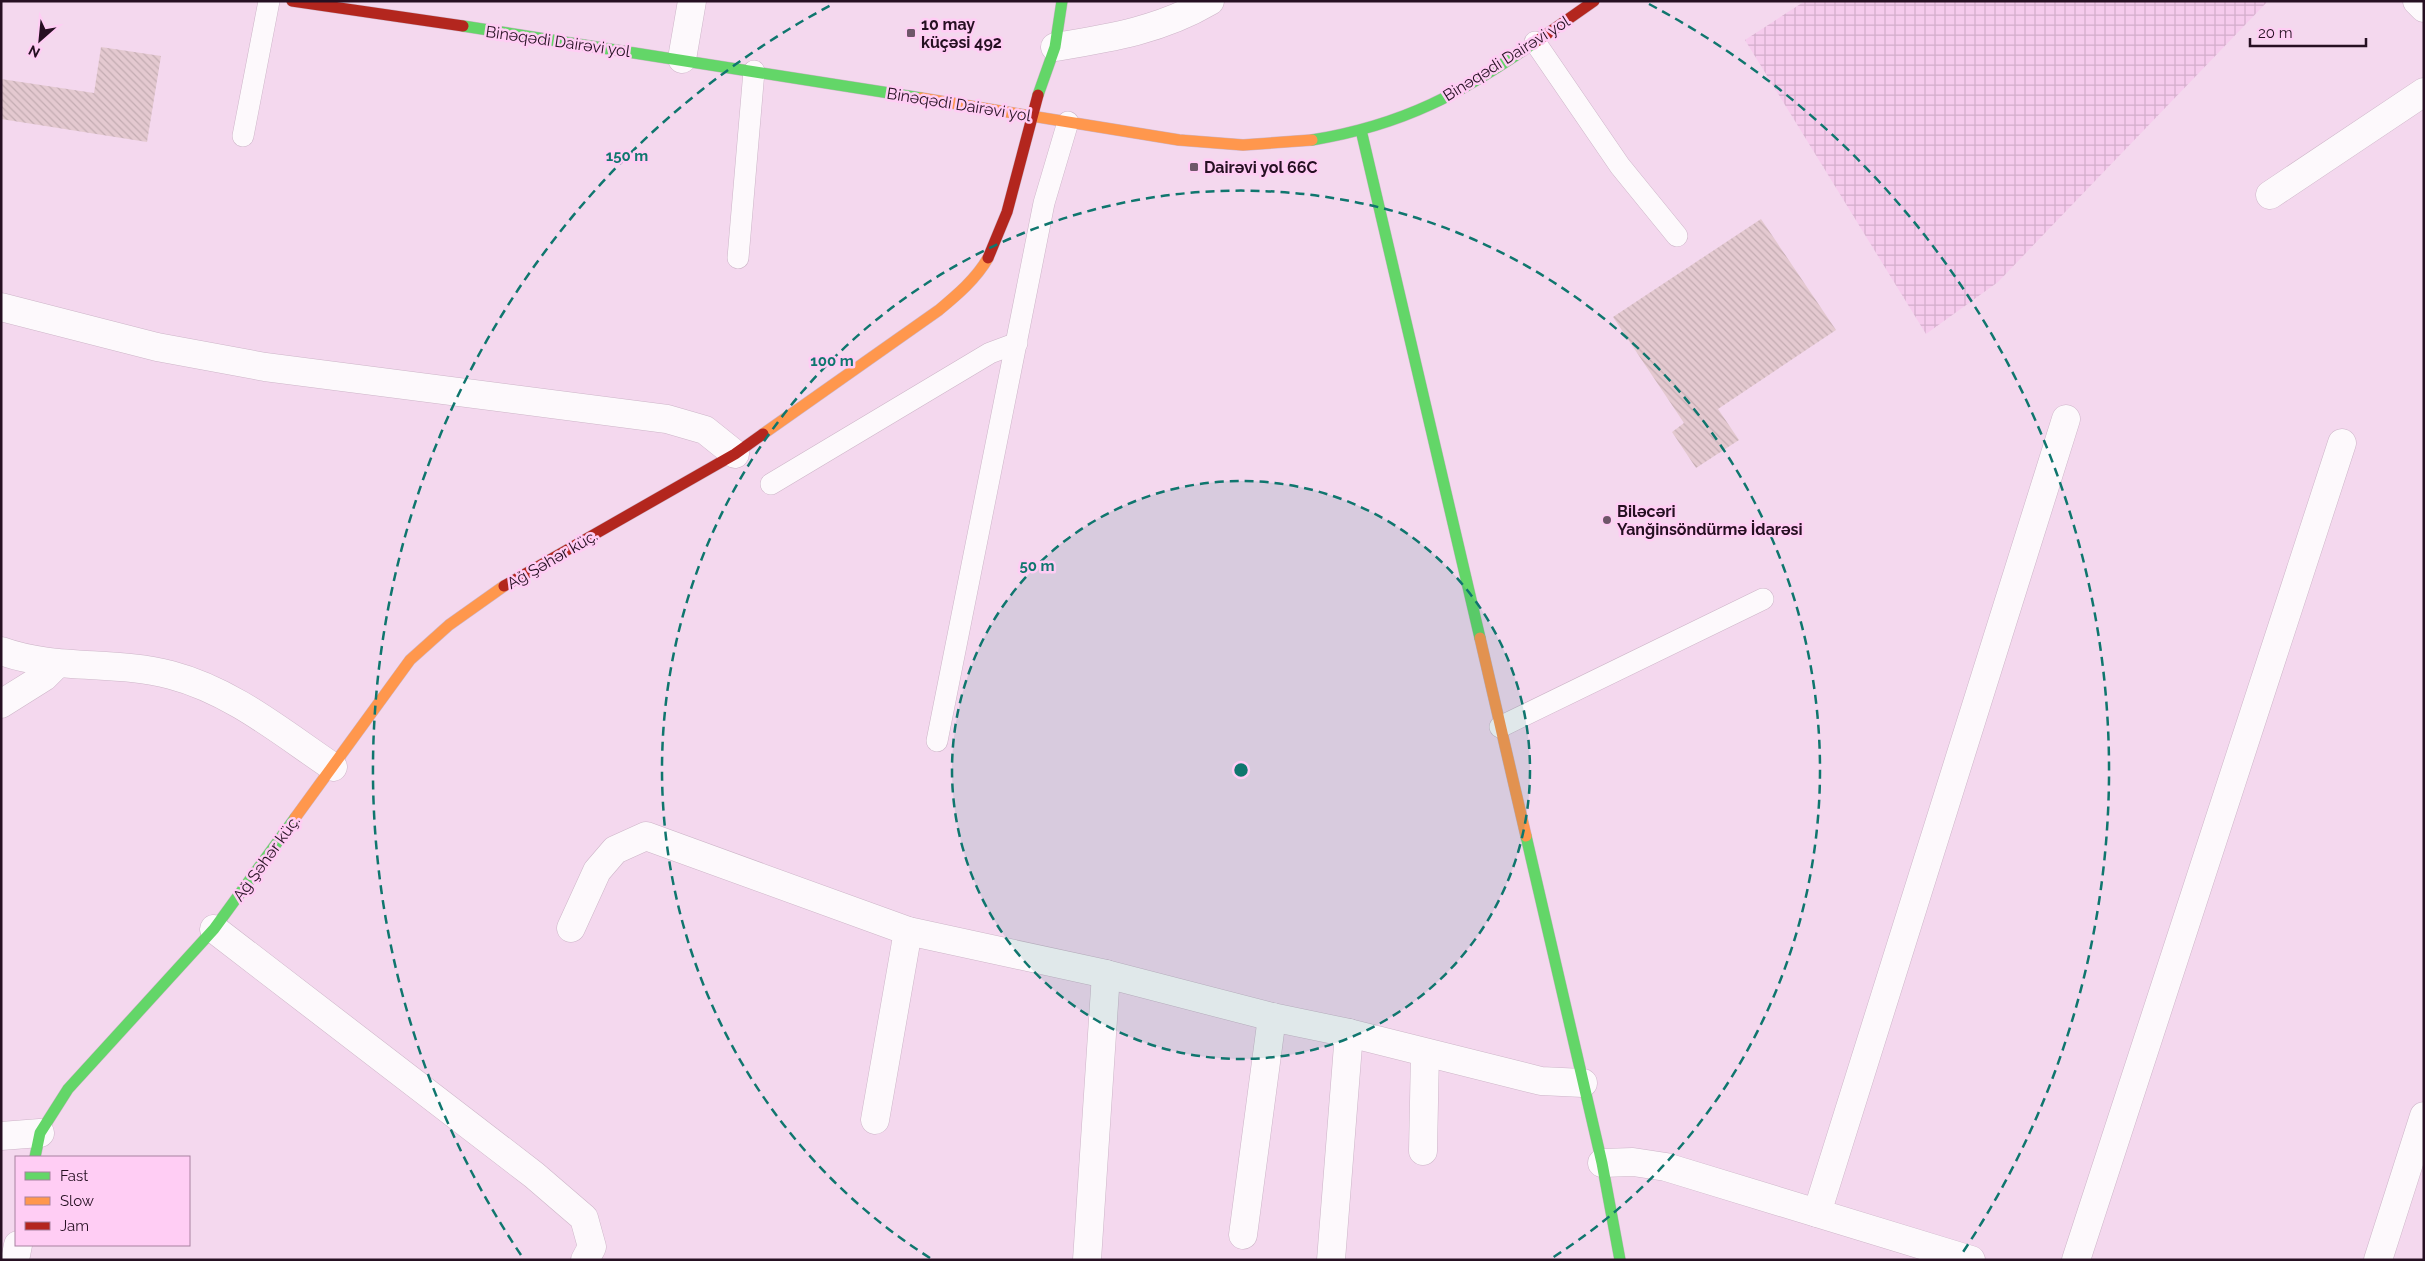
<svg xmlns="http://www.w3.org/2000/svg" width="2425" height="1261" viewBox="0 0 2425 1261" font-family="Raleway,sans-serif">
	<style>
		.industrial { fill: url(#industrial-grid) }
		.building { fill: url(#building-back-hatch) }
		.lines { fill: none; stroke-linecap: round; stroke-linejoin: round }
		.lane-casing { stroke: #cdb5c8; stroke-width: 22 }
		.street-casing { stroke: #cdb5c8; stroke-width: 29 }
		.fast-casing { stroke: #cdb5c8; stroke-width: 12 }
		.slow-casing { stroke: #cdb5c8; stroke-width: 12 }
		.jam-casing { stroke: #cdb5c8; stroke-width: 12 }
		.lane { stroke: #fdf9fc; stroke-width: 21 }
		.street { stroke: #fdf9fc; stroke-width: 28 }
		.fast { stroke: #63d668; stroke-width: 11 }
		.slow { stroke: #ff974d; stroke-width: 11 }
		.jam { stroke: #b3261e; stroke-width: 11 }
		.ring { fill: none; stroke: #0f766e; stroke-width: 2.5; stroke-dasharray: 9 6 }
		.poi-dot { fill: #6e5669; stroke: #ffcdf4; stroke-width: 2 }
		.labels { text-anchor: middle; stroke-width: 5; stroke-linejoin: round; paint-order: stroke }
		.poi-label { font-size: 16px; font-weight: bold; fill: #261022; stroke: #ffcdf4; text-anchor: start }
		.street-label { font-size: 16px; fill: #261022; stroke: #ffcdf4 }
		.centre { fill: #0f766e; stroke: #ffcdf4; stroke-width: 2.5 }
		.ring-label { font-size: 15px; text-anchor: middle; font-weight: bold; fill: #0f766e; stroke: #ffcdf4; stroke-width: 5; stroke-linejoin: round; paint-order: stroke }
	</style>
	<defs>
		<pattern id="industrial-grid" width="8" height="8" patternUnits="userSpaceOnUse" patternTransform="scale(1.25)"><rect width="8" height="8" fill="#f6cbed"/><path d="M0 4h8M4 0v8" fill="none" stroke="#d3adcb"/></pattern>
		<pattern id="building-back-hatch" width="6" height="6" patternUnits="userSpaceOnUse" patternTransform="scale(1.25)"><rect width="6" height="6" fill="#e4c9d0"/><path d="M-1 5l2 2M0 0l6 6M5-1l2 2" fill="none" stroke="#c3acb2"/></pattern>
	</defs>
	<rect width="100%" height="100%" fill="#f4d8ee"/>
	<polygon class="industrial" points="1805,1 2268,1 1998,282 1926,334 1745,40"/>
	<g class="building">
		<polygon points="101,47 161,56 147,142 1,119 1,79 94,93"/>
		<polygon points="1761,219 1836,330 1718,409 1739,440 1696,468 1672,432 1684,423 1613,317"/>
	</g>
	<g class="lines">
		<defs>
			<g id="lane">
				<polyline points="1535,42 1620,166 1677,236"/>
				<polyline points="243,136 269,1"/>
				<polyline points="738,258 754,71"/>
				<polyline points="771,484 990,353 1017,343"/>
				<polyline points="1500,727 1763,599"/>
				<polyline points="937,741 1044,203 1068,122"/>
			</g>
			<g id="street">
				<polyline points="2417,1 2424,8"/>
				<path d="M 1055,47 C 1110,38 1161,30 1210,1"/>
				<polyline points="682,59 692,1"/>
				<polyline points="2270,195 2424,92"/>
				<polyline points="1,307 157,347 265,367 667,419 705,430 735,454"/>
				<path d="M 1,651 C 56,671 115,660 171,675 C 232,691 281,732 333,767"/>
				<polyline points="1,704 44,677 57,664"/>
				<polyline points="571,928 597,871 615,850 646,836 908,931 1106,974 1272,1017 1349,1033 1541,1081 1583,1083"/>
				<polyline points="214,929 534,1175 584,1218 592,1247 585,1260"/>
				<polyline points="875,1120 908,931"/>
				<polyline points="1,1136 40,1133"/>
				<polyline points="1423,1151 1425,1053"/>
				<polyline points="1602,1163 1633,1162 1666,1167 1971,1260"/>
				<polyline points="1817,1213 2066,419"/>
				<polyline points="1243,1235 1272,1017"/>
				<polyline points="15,1260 18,1245"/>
				<polyline points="1087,1260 1106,974"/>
				<polyline points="1331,1260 1349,1033"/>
				<polyline points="2076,1260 2342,443"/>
				<polyline points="2378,1260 2424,1116"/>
			</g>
			<g id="fast">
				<polyline points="463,26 921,98"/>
				<polyline points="1038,95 1055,47 1062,1"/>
				<polyline points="1361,130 1480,638"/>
				<path d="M 1312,140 C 1404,125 1462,93 1537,41"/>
				<polyline points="1526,836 1602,1163 1620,1260"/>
				<polyline points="35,1157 40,1133 68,1089 214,929 295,818"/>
			</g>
			<g id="slow">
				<polyline points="921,98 1179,140 1243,145 1312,140"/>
				<path d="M 763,434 L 939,310 C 957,295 976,279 988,258"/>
				<polyline points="1480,638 1526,836"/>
				<polyline points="295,818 410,660 449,625 504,586"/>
			</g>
			<g id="jam">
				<polyline points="292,1 463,26"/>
				<polyline points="1537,41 1594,1"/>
				<polyline points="988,258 1007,212 1038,95"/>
				<polyline points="504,586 735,454 763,434"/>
			</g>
		</defs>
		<use href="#lane" class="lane-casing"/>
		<use href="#street" class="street-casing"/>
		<use href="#fast" class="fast-casing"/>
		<use href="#slow" class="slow-casing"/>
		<use href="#jam" class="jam-casing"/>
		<use href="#lane" class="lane"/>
		<use href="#street" class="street"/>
		<use href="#fast" class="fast"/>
		<use href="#slow" class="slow"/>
		<use href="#jam" class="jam"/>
	</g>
	<circle cx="1241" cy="770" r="289" fill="#0f766e" fill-opacity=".12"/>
	<g class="ring">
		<circle cx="1241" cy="770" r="289"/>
		<path d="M930 1258A579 579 0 1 1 1552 1258"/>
		<path d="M521 1255A868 868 0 0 1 833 4M1649 4A868 868 0 0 1 1961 1255"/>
	</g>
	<g class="poi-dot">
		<rect x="906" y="28" width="10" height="10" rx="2.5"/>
		<rect x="1189" y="162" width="10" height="10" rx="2.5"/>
		<circle cx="1607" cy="520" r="5"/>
	</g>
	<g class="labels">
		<g class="poi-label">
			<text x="921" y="30">10 may<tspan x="921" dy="18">küçəsi 492</tspan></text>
			<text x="1204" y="173">Dairəvi yol 66C</text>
			<text x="1617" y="517">Biləcəri<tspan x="1617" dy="18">Yanğinsöndürmə İdarəsi</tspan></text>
		</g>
		<g class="street-label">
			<text transform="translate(558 41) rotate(8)" y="6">Binəqədi Dairəvi yol</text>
			<text transform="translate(1506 58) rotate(-32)" y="6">Binəqədi Dairəvi yol</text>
			<text transform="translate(959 104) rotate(9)" y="6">Binəqədi Dairəvi yol</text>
			<text transform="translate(552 559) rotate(-30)" y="6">Ağ Şəhər küç.</text>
			<text transform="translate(266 858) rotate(-54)" y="6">Ağ Şəhər küç.</text>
		</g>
	</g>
	<circle cx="1241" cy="770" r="8" class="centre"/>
	<g class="ring-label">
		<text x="627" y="161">150 m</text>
		<text x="832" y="366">100 m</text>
		<text x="1037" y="571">50 m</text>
	</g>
	<rect width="2425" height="1261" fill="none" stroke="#261022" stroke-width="5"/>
	<rect x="15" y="1156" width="175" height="90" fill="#ffcdf4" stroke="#a881a0"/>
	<rect x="25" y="1172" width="25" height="8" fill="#63d668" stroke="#a881a0"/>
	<text x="60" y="1181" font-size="15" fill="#261022">Fast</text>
	<rect x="25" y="1197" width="25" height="8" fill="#ff974d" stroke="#a881a0"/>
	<text x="60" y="1206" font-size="15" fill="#261022">Slow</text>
	<rect x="25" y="1222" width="25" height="8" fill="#b3261e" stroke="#a881a0"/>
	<text x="60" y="1231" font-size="15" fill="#261022">Jam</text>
	<g transform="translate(40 40) rotate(207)" stroke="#ffcdf4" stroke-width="4" paint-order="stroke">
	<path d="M0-4L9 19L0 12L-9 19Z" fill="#261022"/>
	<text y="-8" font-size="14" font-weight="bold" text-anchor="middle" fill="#261022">N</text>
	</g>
	<path d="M2250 38v8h116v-8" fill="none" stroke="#261022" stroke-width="2.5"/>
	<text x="2258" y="38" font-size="15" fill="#261022" stroke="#ffcdf4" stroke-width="4" paint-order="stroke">20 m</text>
</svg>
